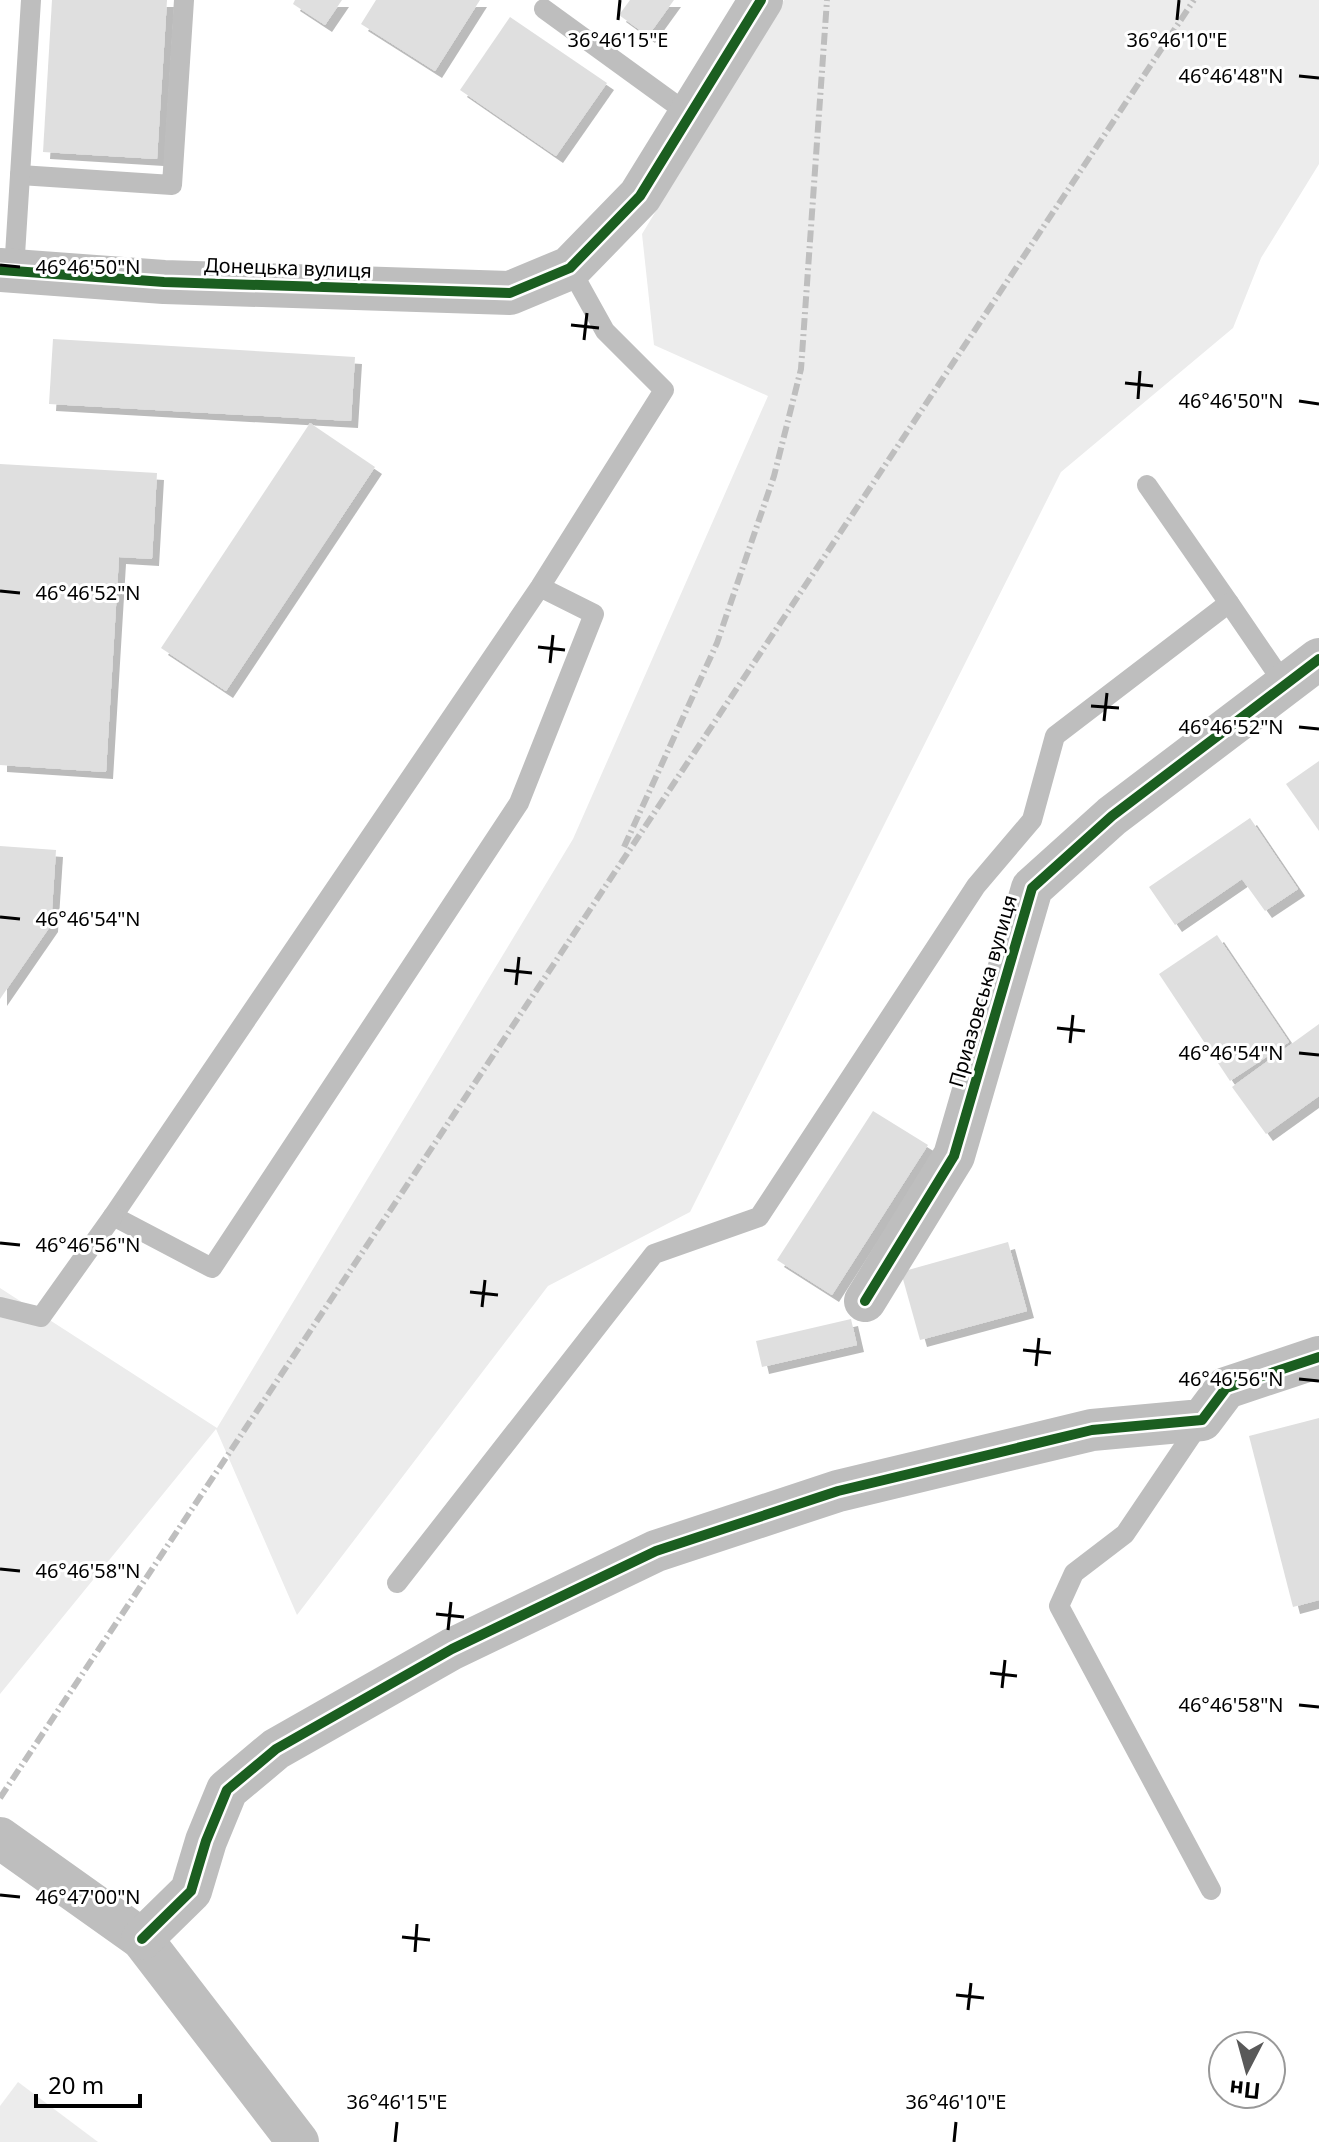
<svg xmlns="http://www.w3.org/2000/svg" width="1319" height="2142" viewBox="0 0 1319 2142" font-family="'Noto Sans',sans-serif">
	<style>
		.green { fill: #ececec }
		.building { fill: #dfdfdf; filter: url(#shadow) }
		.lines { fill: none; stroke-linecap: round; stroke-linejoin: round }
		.service { stroke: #bebebe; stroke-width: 20 }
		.minor { stroke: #bebebe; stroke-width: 42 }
		.tertiary { stroke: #bebebe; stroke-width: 44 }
		.rail { stroke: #bebebe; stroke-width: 6; stroke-dasharray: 12 4 2 4; stroke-linecap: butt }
		.cycleway-casing { stroke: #fff; stroke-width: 15 }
		.cycleway { stroke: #1b5e20; stroke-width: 10 }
		.ticks { fill: none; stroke: #000; stroke-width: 3 }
		.labels { text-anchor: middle; stroke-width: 6; stroke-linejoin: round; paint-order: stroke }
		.street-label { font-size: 20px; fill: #000; stroke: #fff }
		.ticks-label { font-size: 20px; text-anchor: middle; fill: #000; stroke: #fff; stroke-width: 6; stroke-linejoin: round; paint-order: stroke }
	</style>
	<defs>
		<filter id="shadow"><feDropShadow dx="7" dy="7" stdDeviation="0" flood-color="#0004"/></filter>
	</defs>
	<rect width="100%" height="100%" fill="#fff"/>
	<g class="green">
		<polygon points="784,0 1319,0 1319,164 1261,258 1233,328 1061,472 690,1212 548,1286 297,1615 216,1429 0,1694 0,1288 217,1428 573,839 768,396 654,345 642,234"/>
		<polygon points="18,2082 98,2142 0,2142 0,2106"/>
	</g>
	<g class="building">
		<polygon points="52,0 167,0 157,159 43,152"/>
		<polygon points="295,0 342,0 325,25 293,4"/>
		<polygon points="376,0 480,0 435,71 361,24"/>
		<polygon points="630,0 674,0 648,36 619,15"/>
		<polygon points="510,17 607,83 556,156 460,90"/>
		<polygon points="53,339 355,357 351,421 49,404"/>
		<polygon points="310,423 375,467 226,691 161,648"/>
		<polygon points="0,464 157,473 152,559 119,557 106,772 0,765"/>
		<polygon points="1319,761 1319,831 1286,784"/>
		<polygon points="1250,818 1298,889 1265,911 1242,879 1175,925 1149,887"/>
		<polygon points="0,846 56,850 51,925 0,999"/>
		<polygon points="1217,935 1289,1042 1230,1081 1159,974"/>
		<polygon points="1319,1024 1319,1096 1266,1134 1232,1087"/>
		<polygon points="873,1111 928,1145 832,1295 777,1260"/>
		<polygon points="1008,1242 1027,1311 920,1340 901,1272"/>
		<polygon points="851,1319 857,1345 762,1367 756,1341"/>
		<polygon points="1319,1418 1319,1600 1293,1607 1249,1436"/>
	</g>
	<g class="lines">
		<g class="service">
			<polyline points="544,9 690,115"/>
			<polyline points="20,175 172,185 184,0"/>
			<polyline points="14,271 31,0"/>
			<polyline points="1147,485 1229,603"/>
			<polyline points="540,587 594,614 519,803 212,1268 113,1216 540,587 664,390 605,331 570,268"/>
			<polyline points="0,1307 41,1317 113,1216"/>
			<polyline points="1202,1420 1125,1534 1074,1573 1059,1606 1211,1890"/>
			<polyline points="397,1583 654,1254 759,1217 976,886 1032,820 1055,736 1229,603 1285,685"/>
		</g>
		<g class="minor">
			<polyline points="865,1301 954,1156 1032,888 1112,816 1319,659"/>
			<polyline points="0,1838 142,1939 298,2142"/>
			<polyline points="142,1939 191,1891 206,1841 227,1790 276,1749 452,1649 656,1551 838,1491 1092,1430 1202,1420 1226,1388 1319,1357"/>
		</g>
		<polyline class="tertiary" points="0,270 164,282 510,293 570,268 640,196 761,0"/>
		<g class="rail">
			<polyline points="624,847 717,643 774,476 801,369 827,0"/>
			<polyline points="0,1798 1194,0"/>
		</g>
		<defs>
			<g id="cycleway">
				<polyline points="0,270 164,282 510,293 570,268 640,196 761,0"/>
				<polyline points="865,1301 954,1156 1032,888 1112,816 1319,659"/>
				<polyline points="142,1939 191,1891 206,1841 227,1790 276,1749 452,1649 656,1551 838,1491 1092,1430 1202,1420 1226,1388 1319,1357"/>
			</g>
		</defs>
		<use href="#cycleway" class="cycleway-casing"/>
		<use href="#cycleway" class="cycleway"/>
	</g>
	<path class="ticks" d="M 618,20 L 620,0M 1177,20 L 1179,0M 1299,76 L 1319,78M 0,265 L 20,267M 571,325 L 599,328M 584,340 L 587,313M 1125,383 L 1153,386M 1138,399 L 1140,371M 1299,401 L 1319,404M 0,591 L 20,593M 538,647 L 565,650M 550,663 L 553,635M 1091,706 L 1119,708M 1104,721 L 1107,693M 1299,727 L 1319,729M 0,917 L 20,919M 504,970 L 532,973M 516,985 L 519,957M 1057,1028 L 1085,1031M 1070,1043 L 1073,1015M 1299,1053 L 1319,1055M 0,1243 L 20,1245M 470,1292 L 498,1295M 482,1307 L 485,1280M 1023,1350 L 1051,1353M 1036,1366 L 1039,1338M 1299,1379 L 1319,1381M 0,1569 L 20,1571M 436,1614 L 464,1617M 448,1630 L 451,1602M 990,1673 L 1017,1676M 1002,1688 L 1005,1660M 1299,1705 L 1319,1707M 0,1895 L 20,1897M 402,1937 L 430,1940M 415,1952 L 417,1924M 956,1995 L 984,1998M 968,2010 L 971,1983M 395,2142 L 397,2122M 954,2142 L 956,2122"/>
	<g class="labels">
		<g class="street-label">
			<text transform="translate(288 268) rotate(2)" y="7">Донецька вулиця</text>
			<text transform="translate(983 991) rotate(-74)" y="7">Приазовська вулиця</text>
		</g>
	</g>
	<g class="ticks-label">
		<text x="618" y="47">36°46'15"E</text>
		<text x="1177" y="47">36°46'10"E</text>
		<text x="1231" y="83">46°46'48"N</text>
		<text x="88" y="274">46°46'50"N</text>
		<text x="1231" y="408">46°46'50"N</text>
		<text x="88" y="600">46°46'52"N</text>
		<text x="1231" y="734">46°46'52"N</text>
		<text x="88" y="926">46°46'54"N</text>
		<text x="1231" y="1060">46°46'54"N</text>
		<text x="88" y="1252">46°46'56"N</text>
		<text x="1231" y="1386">46°46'56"N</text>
		<text x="88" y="1578">46°46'58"N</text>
		<text x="1231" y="1712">46°46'58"N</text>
		<text x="88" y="1904">46°47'00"N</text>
		<text x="397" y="2109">36°46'15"E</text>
		<text x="956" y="2109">36°46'10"E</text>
	</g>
	<g transform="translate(1247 2070) rotate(186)"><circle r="38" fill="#ffffff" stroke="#999999" stroke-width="2"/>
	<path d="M0-6L14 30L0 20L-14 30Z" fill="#595959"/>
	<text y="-12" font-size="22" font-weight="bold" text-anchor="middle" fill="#000000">Пн</text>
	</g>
	<path d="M36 2094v12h104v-12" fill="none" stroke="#000000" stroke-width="4"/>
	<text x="48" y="2094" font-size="24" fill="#000000" stroke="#ffffff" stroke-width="6" paint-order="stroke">20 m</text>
</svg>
